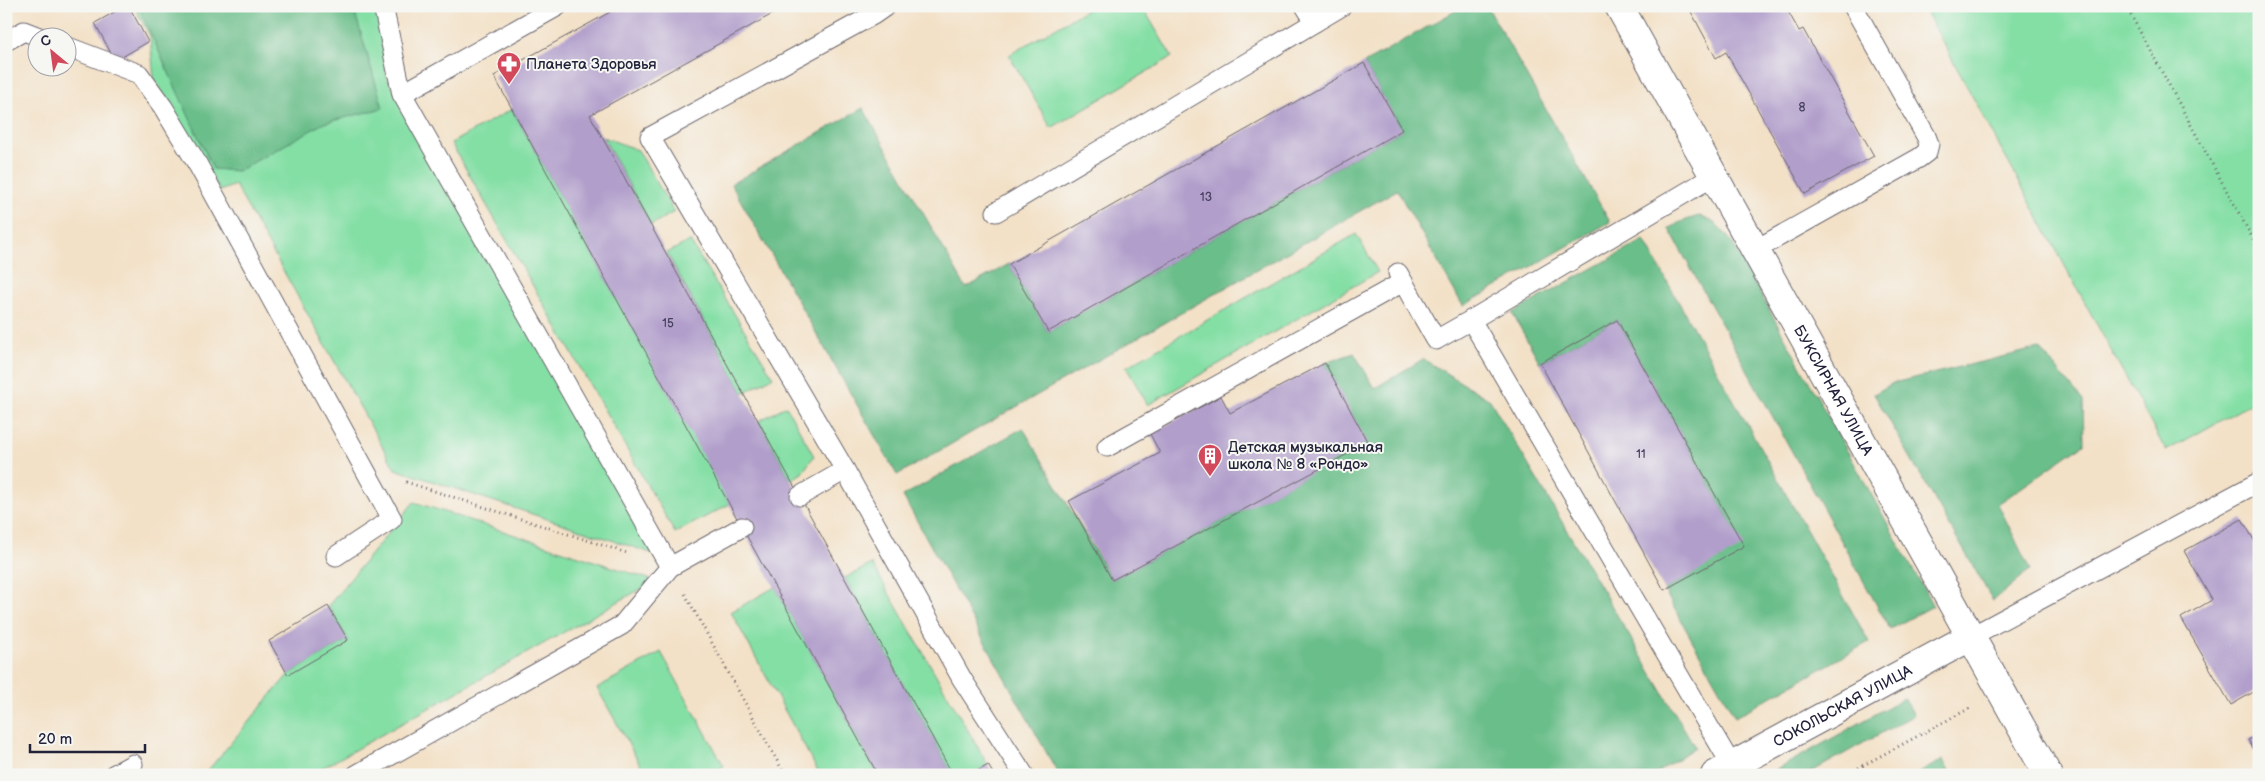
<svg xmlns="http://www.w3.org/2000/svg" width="2265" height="781" viewBox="0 0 2265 781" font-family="'Balsamiq Sans',sans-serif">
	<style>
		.green { fill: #84dfa5; stroke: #538070 }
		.forest { fill: #6bbe8a; stroke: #467062 }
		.building { fill: #b19ecb }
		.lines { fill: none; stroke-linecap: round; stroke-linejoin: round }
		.lane-casing { stroke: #6b656c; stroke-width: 21 }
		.street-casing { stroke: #6b656c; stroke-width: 30 }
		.path { stroke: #6b656c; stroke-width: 3; stroke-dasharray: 1 4; stroke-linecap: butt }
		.lane { stroke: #fff; stroke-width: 19 }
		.street { stroke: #fff; stroke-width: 28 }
		.labels { text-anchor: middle; stroke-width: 4; stroke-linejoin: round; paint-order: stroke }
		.number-label { font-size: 12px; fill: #46415f }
		.poi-label { font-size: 15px; fill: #22223b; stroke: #f6f6f2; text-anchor: start }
		.street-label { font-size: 15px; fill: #22223b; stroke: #f6f6f2 }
	</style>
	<rect width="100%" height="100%" fill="#f6f6f2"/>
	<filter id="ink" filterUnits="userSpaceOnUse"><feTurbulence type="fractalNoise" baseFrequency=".02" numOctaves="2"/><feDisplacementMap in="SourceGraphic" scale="10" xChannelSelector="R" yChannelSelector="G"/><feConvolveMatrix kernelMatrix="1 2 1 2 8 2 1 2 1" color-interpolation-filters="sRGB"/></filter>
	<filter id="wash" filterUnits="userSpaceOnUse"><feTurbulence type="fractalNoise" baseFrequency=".0096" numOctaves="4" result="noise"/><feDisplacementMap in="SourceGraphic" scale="20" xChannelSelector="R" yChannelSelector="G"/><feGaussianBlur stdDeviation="1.12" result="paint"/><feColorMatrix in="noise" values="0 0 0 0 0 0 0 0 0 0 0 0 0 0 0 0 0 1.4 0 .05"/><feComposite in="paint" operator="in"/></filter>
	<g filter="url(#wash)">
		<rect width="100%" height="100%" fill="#f3e1c7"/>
		<g class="green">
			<polygon points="134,6 377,6 387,77 654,554 395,469 235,185 220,191 154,79 150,36"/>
			<polygon points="1093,6 1142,6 1172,57 1051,128 1009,55"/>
			<polygon points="1923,6 2259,6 2259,399 2166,451"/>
			<polygon points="512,109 730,504 675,533 451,143"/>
			<polygon points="603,137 638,150 674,212 651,225"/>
			<polygon points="1356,234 1378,272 1148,405 1126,367"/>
			<polygon points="690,241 773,377 743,393 667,253"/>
			<polygon points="786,406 814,456 802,473 791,480 759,421"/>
			<polygon points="414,502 655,581 310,775 204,775 288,675 348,640 328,606"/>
			<polygon points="872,564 988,765 971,775 953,775 845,578"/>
			<polygon points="775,587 878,775 820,775 731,612"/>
			<polygon points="661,652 724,766 708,775 646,775 597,688"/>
		</g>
		<g class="forest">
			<polygon points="138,6 353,6 383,108 324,123 238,171 213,169"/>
			<polygon points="1464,6 1487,6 1610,222 1463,306 1397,190 897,475 731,184 863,108 966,288 1009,264 1048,332 1402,130 1364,63"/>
			<path d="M 1699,216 C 1715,220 1724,231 1733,244 L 1933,606 L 1890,629 L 1669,229 L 1680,222 Z"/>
			<polygon points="1644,240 1869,642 1735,717 1664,590 1743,545 1617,320 1540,363 1512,313"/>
			<polygon points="2040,348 2083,401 2084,444 1998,504 2030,570 1993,601 1874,394 1893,383"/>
			<polygon points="1354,353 1375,388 1423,359 1490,400 1695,747 1654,775 1059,775 903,496 1023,428 1112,580 1367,443 1325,363"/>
			<polygon points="1904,698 1914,715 1806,775 1767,775"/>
			<polygon points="1943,760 1951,775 1914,775"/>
		</g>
		<g id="blocks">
			<g class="building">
				<polygon points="125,6 129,6 148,42 115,61 95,23"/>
				<polygon points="621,6 787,6 590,115 953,775 878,775 494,76"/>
				<polygon points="1688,6 1785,6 1799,31 1803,29 1874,156 1805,194 1726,52 1716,58"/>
				<polygon points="1364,63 1402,130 1048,332 1009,264"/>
				<polygon points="1617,320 1744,546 1664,590 1540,363"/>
				<polygon points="1325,363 1368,443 1112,580 1069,501 1160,453 1150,434 1221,396 1230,413"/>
				<polygon points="2242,519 2259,549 2259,689 2231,705 2181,618 2212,600 2184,551"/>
				<polygon points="328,606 348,640 288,675 269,641"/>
				<polygon points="2259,734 2259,758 2248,740"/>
				<polygon points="988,765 994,775 971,775"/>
			</g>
		</g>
	</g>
	<g filter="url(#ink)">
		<use href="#blocks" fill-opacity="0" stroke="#6b656c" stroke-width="1"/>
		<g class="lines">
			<defs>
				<g id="lane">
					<polyline points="383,6 402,94 670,567"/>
					<polyline points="886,6 873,15 650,137 845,470 962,679 1024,775"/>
					<polyline points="1305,6 1315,22"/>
					<polyline points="6,41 24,31 42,38"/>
					<polyline points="68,47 139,74 163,107 198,165 392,519 336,556"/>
					<polyline points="402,94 558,6"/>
					<polyline points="996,212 1342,6"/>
					<polyline points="1755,250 1919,158 1927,152 1929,144 1926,136 1853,6"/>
					<polyline points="1398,273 1436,340 1471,320 1732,766"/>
					<polyline points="1471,320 1714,176"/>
					<polyline points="1107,447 1403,282"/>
					<polyline points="800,496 845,470"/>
					<polyline points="1970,637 2259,482"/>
					<polyline points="113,775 133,764"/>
					<polyline points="356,775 622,625 670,567 742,527"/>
				</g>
				<g id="street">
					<path id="s1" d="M 1619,6 L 2048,775"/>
					<path id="s2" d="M 1715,775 L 1970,637"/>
				</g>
			</defs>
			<use href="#lane" class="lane-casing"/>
			<use href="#street" class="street-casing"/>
			<g class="path">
				<polyline points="2126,6 2259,250"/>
				<polyline points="406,482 627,553"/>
				<polyline points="685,594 785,775"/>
				<polyline points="1845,775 1972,707"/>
			</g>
			<use href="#lane" class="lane"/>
			<use href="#street" class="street"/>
		</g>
	</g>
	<defs>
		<symbol id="pharmacy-pin" viewBox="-11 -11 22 30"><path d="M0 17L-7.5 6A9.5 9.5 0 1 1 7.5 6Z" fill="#d1495b" stroke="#f6f6f2"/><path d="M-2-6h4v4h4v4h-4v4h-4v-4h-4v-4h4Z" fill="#fff"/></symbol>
		<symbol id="building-pin" viewBox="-11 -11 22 30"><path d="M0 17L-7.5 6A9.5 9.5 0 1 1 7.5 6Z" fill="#d1495b" stroke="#f6f6f2"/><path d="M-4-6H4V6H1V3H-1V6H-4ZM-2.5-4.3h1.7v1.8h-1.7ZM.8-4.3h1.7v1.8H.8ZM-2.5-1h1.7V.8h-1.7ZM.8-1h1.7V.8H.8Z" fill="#fff"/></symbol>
	</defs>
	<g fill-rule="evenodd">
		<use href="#pharmacy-pin" x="495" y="50" width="28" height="38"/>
		<use href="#building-pin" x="1196" y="442" width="28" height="38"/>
	</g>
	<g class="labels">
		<g class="number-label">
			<text x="1802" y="111">8</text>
			<text x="1206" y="201">13</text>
			<text x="668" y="327">15</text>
			<text x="1641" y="458">11</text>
		</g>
		<g class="poi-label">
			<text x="526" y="69">Планета Здоровья</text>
			<text x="1228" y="452">Детская музыкальная<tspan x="1228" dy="17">школа № 8 «Рондо»</tspan></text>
		</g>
		<g class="street-label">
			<text dy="5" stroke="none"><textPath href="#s1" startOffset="440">БУКСИРНАЯ УЛИЦА</textPath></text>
			<text dy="5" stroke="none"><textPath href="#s2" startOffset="145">СОКОЛЬСКАЯ УЛИЦА</textPath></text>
		</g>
	</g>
	<rect width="2265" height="781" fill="none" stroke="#f6f6f2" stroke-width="25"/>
	<g transform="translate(52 52) rotate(331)"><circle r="24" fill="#f6f6f2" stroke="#a1a1a9"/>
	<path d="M0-4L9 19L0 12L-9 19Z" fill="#d1495b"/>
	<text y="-8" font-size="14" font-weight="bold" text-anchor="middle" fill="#22223b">С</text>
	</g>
	<path d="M30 744v8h115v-8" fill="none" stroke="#22223b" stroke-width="2.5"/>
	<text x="38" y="744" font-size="15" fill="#22223b" stroke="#f6f6f2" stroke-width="4" paint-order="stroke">20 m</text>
</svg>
